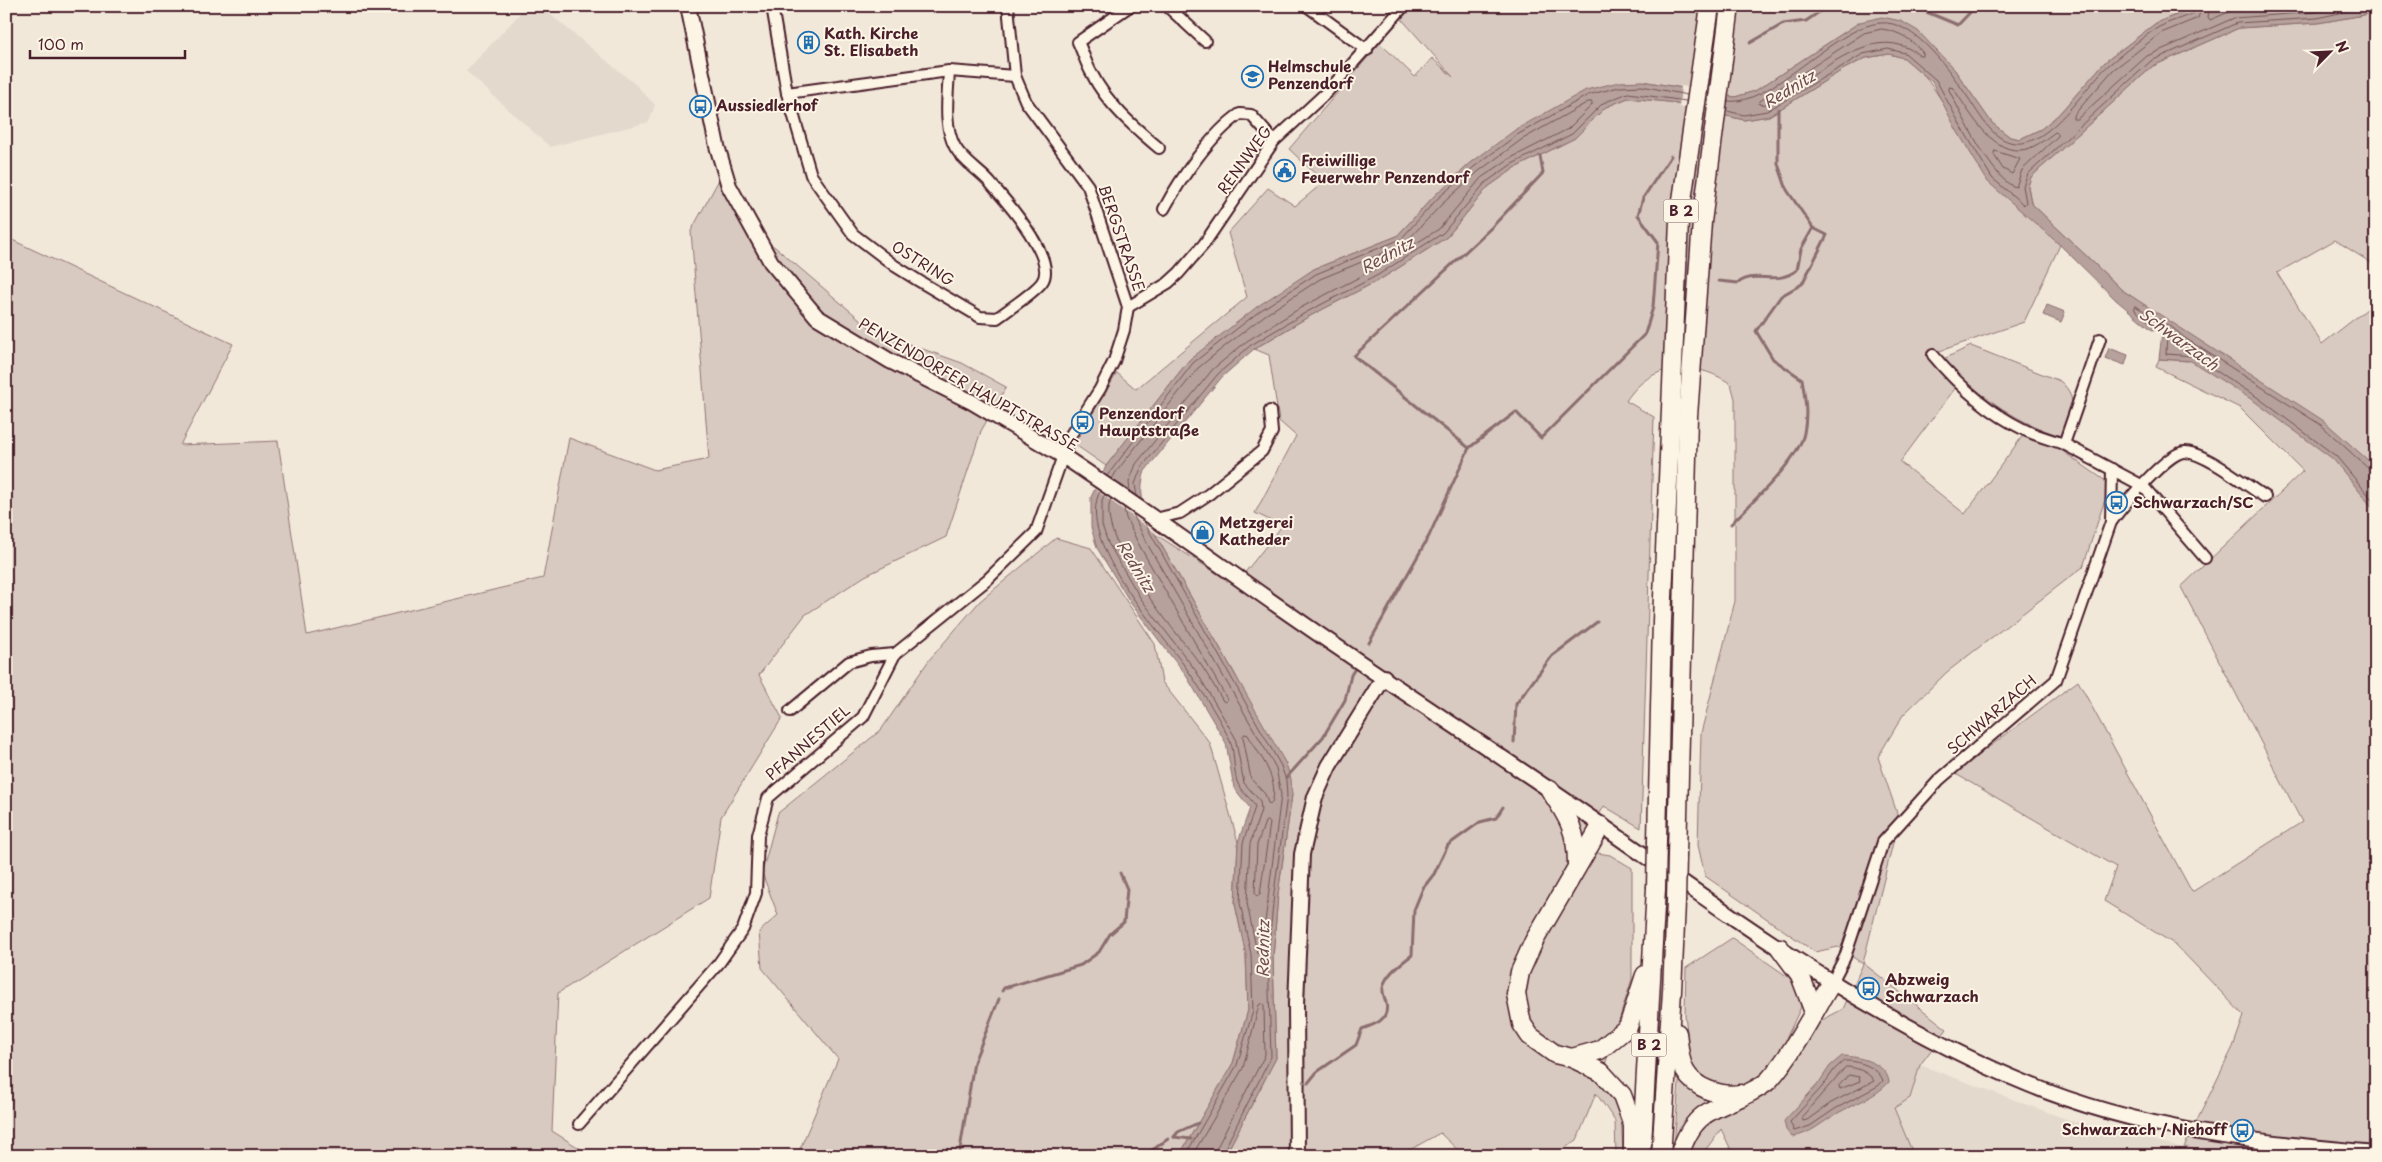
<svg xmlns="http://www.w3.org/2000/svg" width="2382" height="1162" viewBox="0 0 2382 1162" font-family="'Playpen Sans',sans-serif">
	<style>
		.built { fill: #e4d9cd }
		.green { fill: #d8cac0; stroke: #917476 }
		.water { fill: #b6a19c; stroke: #8b6d6f }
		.pier { fill: #f1e8da }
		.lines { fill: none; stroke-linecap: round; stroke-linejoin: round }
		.shore { stroke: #755358; stroke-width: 1 }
		.stream { stroke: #8b6d6f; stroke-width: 3 }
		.street-casing { stroke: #4a1f2b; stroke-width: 14 }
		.secondary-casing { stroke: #4a1f2b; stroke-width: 18 }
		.highway-casing { stroke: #4a1f2b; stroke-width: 21 }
		.street { stroke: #fcf5e5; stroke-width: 10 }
		.secondary { stroke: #fcf5e5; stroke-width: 14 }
		.highway { stroke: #fcf5e5; stroke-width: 18 }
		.highway-bridge-casing { stroke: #4a1f2b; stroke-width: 21; stroke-linecap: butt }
		.highway-bridge { stroke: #fcf5e5; stroke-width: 18 }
		.labels { text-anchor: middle; stroke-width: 4; stroke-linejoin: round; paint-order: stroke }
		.shield { fill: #fcf5e5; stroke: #7f5f63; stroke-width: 1 }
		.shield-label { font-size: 14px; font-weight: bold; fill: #4a1f2b }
		.poi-label { font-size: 15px; font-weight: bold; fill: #4a1f2b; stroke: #fcf5e5; text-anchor: start }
		.street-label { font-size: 15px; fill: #4a1f2b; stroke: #fcf5e5 }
		.water-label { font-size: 16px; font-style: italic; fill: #704c53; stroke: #fcf5e5 }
	</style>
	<rect width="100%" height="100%" fill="#f1e8da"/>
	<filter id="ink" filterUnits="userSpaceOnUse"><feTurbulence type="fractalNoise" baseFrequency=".02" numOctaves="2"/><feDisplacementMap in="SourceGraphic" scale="10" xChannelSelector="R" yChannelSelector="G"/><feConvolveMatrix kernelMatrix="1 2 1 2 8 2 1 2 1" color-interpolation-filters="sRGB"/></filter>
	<g filter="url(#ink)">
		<g class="built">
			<polygon points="527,6 540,6 636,85 655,105 649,122 550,147 466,71"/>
			<polygon points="1920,1065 2069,1120 2218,1156 1800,1156 1910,1098"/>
		</g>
		<g class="green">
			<polygon points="1409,6 2197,6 2156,23 2105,62 2058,115 2041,129 2020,139 2010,137 1992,123 1954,69 1860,22 1755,91 1735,97 1642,81 1472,162 1434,196 1397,236 1314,269 1189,360 1106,466 1074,444 1117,373 1136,389 1247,297 1228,233 1268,188 1295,206 1324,182 1289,149 1380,43 1415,77 1432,58 1453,77 1399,16"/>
			<polygon points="2376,10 2376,266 2335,240 2277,273 2322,344 2376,302 2376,1156 2218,1156 2184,1147 2233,1047 2244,1016 2176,945 2104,901 2116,867 1954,773 2078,681 2192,892 2302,822 2181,587 2303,471 2240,408 2156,367 2159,359 2188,361 2187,334 2122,290 2031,203 2028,186 2031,177 2153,66 2239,28 2318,23 2364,15"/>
			<path d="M 1889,54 L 1904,58 L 1925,76 L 2007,196 L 2060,245 L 2024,322 L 1934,353 L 1959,383 L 1900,462 L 1965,514 L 2024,434 L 2061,450 L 2110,484 L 2083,567 L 1947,672 L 1903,715 L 1878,757 L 1899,819 L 1863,963 L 1947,1029 L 1920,1065 L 1910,1098 L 1894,1108 L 1914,1156 L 1734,1156 L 1721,1129 L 1701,1156 L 1683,1156 L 1674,1146 L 1680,1070 L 1690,1059 L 1685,1014 L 1686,968 L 1732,938 L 1794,981 L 1801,1007 L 1786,1039 L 1843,1009 L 1863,964 L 1838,947 L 1815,952 L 1705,876 L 1698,845 L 1701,733 L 1735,601 L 1735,399 L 1731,384 C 1694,359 1651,362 1626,401 L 1654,417 L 1641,828 L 1604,806 L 1580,850 L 1610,855 L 1632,868 L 1632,979 L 1599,1084 L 1621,1109 L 1623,1156 L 1616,1156 L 1615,1121 L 1596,1093 L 1577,1140 L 1553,1156 L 1464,1156 L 1440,1133 L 1399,1156 L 1225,1156 L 1276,1058 L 1273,958 L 1278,894 L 1292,795 L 1235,674 L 1155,534 L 1235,585 L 1282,526 L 1255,513 L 1296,436 L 1279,421 L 1269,355 L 1254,349 L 1308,317 L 1381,279 L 1447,237 L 1488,187 L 1515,168 L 1575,138 L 1606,107 L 1628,98 L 1668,102 L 1744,120 L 1769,116 L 1844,69 L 1866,58 Z"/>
			<polygon points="721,176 748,229 775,247 875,332 962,363 1006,387 981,431 946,537 865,576 805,615 759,675 782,718 721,817 709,898 558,993 552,1131 592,1156 6,1156 6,237 233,344 180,445 278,441 307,635 543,578 569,438 655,470 709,459 691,231"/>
			<path d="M 1971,346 L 2060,381 C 2081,399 2069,414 2060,436 C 2008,419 1981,394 1941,360 Z"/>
			<polygon points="1056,538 1091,548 1155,644 1162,682 1210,743 1238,842 1235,904 1246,955 1248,1010 1233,1063 1179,1156 797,1156 838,1059 762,968 759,932 778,915 762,873 778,813 881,730 929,660 980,601"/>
		</g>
		<g class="water">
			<path d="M 2376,6 L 2376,10 L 2364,15 L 2318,23 L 2239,28 L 2153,66 L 2031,177 L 2028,186 L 2031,203 L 2122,290 L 2324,421 L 2369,461 L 2376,470 L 2376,512 L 2333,459 L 2254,401 L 2191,361 L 2159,359 L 2162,333 L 2157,329 L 2152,330 L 2116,300 L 2060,245 L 1988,182 L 1956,129 L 1932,82 L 1904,58 L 1889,54 L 1866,58 L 1844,69 L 1769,116 L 1744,120 L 1668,102 L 1628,98 L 1606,107 L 1575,138 L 1515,168 L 1488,187 L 1447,237 L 1381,279 L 1308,317 L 1254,349 L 1222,377 L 1145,471 C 1137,494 1145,513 1155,534 L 1286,764 L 1291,779 L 1292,795 L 1278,894 L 1273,958 L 1276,1058 L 1225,1156 L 1179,1156 L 1233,1063 L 1248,1010 L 1246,955 L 1235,904 L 1238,842 L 1250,808 L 1234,788 L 1226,743 L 1187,677 L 1132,605 L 1097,548 L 1091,527 L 1091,497 L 1106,466 L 1189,360 L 1258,306 L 1314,269 L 1397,236 L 1434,196 L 1472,162 L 1515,130 L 1586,90 L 1619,82 L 1642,81 L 1735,97 L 1755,91 L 1860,22 L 1882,17 L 1901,21 L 1918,31 L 1954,69 L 1992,123 L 2010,137 L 2020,139 L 2041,129 L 2058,115 L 2105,62 L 2156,23 L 2196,7 Z"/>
			<polygon points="2047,305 2065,312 2061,322 2043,315"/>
			<polygon points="2109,348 2128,355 2125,365 2105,358"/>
			<path d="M 1842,1056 C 1858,1056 1887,1063 1889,1082 C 1875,1098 1855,1103 1838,1113 C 1822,1122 1811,1134 1792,1137 L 1786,1130 L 1784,1121 L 1818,1084 L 1830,1066 Z"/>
		</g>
		<g class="pier">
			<polygon points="1681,86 1729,93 1726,118 1679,107"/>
			<polygon points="1101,470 1145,502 1146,510 1158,535 1093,488"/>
		</g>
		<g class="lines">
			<g class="shore">
				<polyline points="2202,6 2198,18 2161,33 2113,70 2073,116 2073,119 2077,119 2147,56 2234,18 2316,12 2347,6"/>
				<polyline points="2210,6 2208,17 2210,20 2236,9 2286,6"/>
				<path d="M 1882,29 C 1901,32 1911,39 1923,53 L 1923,56 L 1920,56 C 1875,18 1819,75 1780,97 C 1773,101 1766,106 1759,104 L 1760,101 L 1864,33 Z"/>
				<path d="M 1950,87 L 1953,88 C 1968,109 1990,152 2020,150 C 2032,150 2046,139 2055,132 L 2058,133 L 2058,136 L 2022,170 L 2016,187 C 1994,183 1960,111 1949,90 Z"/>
				<path d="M 1728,101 C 1770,107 1834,27 1880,23 C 1915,19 1952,74 1969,99 C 1979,114 1991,137 2010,142 C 2047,153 2086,84 2110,64 C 2125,52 2142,37 2159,27 C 2170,21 2183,18 2194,13 L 2196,6"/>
				<polyline points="1727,111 1744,115 1767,111 1863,54 1888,49 1905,53 1936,80 1961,126 1992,178 2024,205 2026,202 2023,186 2028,174 2151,61 2237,23 2317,18 2371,6"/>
				<polygon points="1995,151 2020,159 2012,174 2003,169 1994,155"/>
				<polygon points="2135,306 2161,320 2161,323 2152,324 2135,310"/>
				<polyline points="2376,473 2371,471 2321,425 2185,338 2168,324 2165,325 2167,333 2166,354 2193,356 2257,397 2336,456 2376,504"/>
				<polyline points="1107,476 1193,363 1261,310 1316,274 1401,239 1437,199 1475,166 1517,135 1588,95 1619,87 1642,86 1687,95"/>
				<polyline points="1112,479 1116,472 1198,368 1229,343 1265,315 1320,279 1403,245 1442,204 1479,171 1521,140 1588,102 1592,102 1592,105 1568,129 1509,159 1481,178 1439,229 1375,269 1302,307 1247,341 1213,369 1136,464 1129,482 1130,492"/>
				<path d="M 1100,491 C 1074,543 1164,634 1191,675 C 1202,691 1223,724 1230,741 C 1236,755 1232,773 1239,786 C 1243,794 1252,798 1255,807 L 1243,843 L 1240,903 L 1251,954 L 1253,1011 L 1237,1065 L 1185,1156"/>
				<polyline points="1105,494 1102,500 1102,525 1108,543 1141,599 1196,671 1235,737 1244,783 1260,801 1261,810 1250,844 1247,903 1257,953 1261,954 1281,795 1276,768 1145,540 1133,514"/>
				<polyline points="1137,497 1135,484 1141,468 1218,374 1251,345 1305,313 1378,275 1443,233 1485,183 1512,164 1572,134 1603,103 1628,93 1686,101"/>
				<path d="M 1111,498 C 1094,540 1177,632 1201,665 C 1209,677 1216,689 1223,701 L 1226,702 L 1227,699 L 1138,543 L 1126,518 L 1124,508"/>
				<polyline points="1143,520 1281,766 1286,780 1287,796 1274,893 1268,957 1271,1057 1221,1156"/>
				<path d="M 1245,734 L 1248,735 C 1258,753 1282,782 1271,804 L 1268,803 L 1265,794 L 1251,779 L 1243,737 Z"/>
				<polygon points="1268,821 1270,823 1260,894 1257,896 1255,894 1257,845 1265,822"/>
				<path d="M 1844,1061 C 1857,1060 1879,1067 1883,1081 L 1878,1086 L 1835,1109 L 1810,1126 L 1794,1131 L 1790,1122 L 1822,1087 L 1834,1070 Z"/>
				<path d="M 1846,1067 C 1856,1067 1869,1072 1874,1081 L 1831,1103 L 1807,1120 L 1803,1121 L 1802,1117 Z"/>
				<polygon points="1849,1075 1859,1077 1860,1081 1840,1089 1839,1086"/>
				<polyline points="1192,1156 1243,1068 1259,1005 1262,1003 1264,1005 1265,1055 1216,1149 1215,1156"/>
			</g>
			<g class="stream">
				<polyline points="1912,6 1958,25 1976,6"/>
				<polyline points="1750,43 1783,24 1806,21 1828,6"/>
				<path d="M 1719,281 L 1738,283 C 1757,269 1775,287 1797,270 L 1801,249 L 1813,228"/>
				<polyline points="1469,448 1354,356 1492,227 1543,173 1540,156"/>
				<path d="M 1731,524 C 1751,503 1799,460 1804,433 C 1808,414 1805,397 1802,379 L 1773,359 L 1756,331 L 1781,296 L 1802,284 L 1827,235 L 1813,228 L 1787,190 L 1778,164 L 1778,109"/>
				<polyline points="1369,643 1429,536 1469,448 1516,412 1541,438 1645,334 1653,307 1658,242 1638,215 1643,198 1671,156"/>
				<polyline points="1514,742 1516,704 1552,656 1597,622"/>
				<polyline points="1287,777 1323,737 1345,700 1351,675 1357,665"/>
				<polyline points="1002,991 1004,988 1081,965 1099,952 1110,934 1124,922 1127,889 1120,873"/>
				<path d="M 1308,1083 L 1317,1072 L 1356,1045 L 1362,1029 C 1374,1025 1390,1020 1386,1003 C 1385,998 1382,993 1383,988 C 1385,974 1402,963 1412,955 L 1414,910 L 1423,888 L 1434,874 L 1448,845 L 1480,822 L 1496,818 L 1503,807"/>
				<polyline points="1174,1137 1191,1139"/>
				<polyline points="1174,1137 1178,1132 1198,1123"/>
				<polyline points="959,1156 974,1062 999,999"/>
				<polyline points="1144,1156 1168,1139"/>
			</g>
			<defs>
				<g id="street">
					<path d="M 772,6 L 787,93 L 811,175 L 853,234 L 895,266 L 919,281 L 980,317 L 997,318 C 1008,310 1035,292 1042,282 C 1058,260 1007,202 992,185 C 981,171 964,163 955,147 C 943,125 948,95 949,71"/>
					<path d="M 1130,6 L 1078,42 C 1083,52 1086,64 1092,74 C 1107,104 1134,127 1159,148"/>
					<polyline points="1167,6 1205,41"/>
					<polyline points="1307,6 1367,50"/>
					<polyline points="787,93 949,71 1015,76"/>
					<path d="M 1164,209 C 1180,179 1212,133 1240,114 L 1251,115 L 1274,141"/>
					<polyline points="1128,307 1168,283 1179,273 1204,244 1274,141 1328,91 1404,6"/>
					<polyline points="2100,339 2064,444 2143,486 2205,558"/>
					<path d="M 1933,355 C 1958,385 1988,412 2023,429 C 2036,436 2050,439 2064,444"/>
					<polyline points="1155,519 1180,513 1209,494 1262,451 1272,432 1270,411"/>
					<polyline points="2111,522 2112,469"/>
					<polyline points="790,711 849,662 871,656 895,654"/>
					<path d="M 1832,982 L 1845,957 L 1883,842 L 1939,780 L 2056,680 L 2111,522 C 2122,507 2168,451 2185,452 C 2206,453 2246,485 2265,497"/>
					<polyline points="579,1124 719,963 743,929 756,893 758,835 768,798 863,717 895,654 987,580 1036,532 1070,436 1100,389 1114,361 1124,330 1128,307 1088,186 1026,102 1015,76 1008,6"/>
				</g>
				<g id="secondary">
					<path d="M 688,6 L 717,146 L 729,186 L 771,262 L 817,317 L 890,361 L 972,402 L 1063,456 C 1124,497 1184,539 1244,582 C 1361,666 1483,743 1601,825 C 1737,920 1873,1021 2028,1084 C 2139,1130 2257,1143 2376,1153"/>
					<polyline points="1297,1156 1296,1004 1302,854 1315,797 1329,766 1384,677"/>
				</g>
				<g id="highway">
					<path d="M 1550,790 C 1568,817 1577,831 1577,864"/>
					<polyline points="1601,826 1534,941 1520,972 1516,994 1522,1024 1530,1036 1555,1054 1572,1058 1601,1072 1622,1095 1633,1125 1633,1156"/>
					<polyline points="1657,841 1662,621 1679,221 1710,6"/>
					<polyline points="1677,855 1688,416 1702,222 1730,6"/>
					<polyline points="1780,948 1800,975 1814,1012"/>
					<path d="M 1677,1033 C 1679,1046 1679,1060 1685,1071 C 1695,1089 1721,1097 1740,1094"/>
					<polyline points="1572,1058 1600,1050 1628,1027 1645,975"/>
					<polyline points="1642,1145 1656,888"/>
					<polyline points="1661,1156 1672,991 1676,902"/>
					<path d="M 1679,1156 C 1692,1115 1706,1112 1743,1096 C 1752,1091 1762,1087 1769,1080 C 1794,1052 1812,1014 1832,982"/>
				</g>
			</defs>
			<use href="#street" class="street-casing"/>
			<use href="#secondary" class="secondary-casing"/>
			<use href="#highway" class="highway-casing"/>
			<use href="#street" class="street"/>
			<use href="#secondary" class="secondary"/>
			<use href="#highway" class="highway"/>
			<defs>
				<g id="highway-bridge">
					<polyline points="1656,888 1657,841"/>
					<polyline points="1676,902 1677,855"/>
				</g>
			</defs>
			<use href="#highway-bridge" class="highway-bridge-casing"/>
			<use href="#highway-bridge" class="highway-bridge"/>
		</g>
	</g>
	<defs>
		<symbol id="building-ring" viewBox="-11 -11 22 22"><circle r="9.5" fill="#fcf5e5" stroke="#1f6fb2" stroke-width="1.5"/><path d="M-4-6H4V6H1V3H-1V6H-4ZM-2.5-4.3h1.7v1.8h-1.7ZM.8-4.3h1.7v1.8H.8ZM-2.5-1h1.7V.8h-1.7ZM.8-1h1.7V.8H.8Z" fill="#1f6fb2"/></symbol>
		<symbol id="school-ring" viewBox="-11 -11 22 22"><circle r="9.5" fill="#fcf5e5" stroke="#1f6fb2" stroke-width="1.5"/><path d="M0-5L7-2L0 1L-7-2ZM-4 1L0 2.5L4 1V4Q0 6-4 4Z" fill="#1f6fb2"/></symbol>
		<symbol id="bus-ring" viewBox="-11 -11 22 22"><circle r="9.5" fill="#fcf5e5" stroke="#1f6fb2" stroke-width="1.5"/><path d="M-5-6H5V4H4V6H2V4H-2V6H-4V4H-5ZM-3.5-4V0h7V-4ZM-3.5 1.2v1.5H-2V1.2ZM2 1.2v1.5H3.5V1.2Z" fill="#1f6fb2"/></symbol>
		<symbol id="civic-ring" viewBox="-11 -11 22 22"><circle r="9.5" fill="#fcf5e5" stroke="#1f6fb2" stroke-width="1.5"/><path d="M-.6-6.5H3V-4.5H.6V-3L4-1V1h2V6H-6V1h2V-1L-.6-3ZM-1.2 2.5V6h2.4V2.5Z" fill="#1f6fb2"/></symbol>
		<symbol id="shop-ring" viewBox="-11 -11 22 22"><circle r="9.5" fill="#fcf5e5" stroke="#1f6fb2" stroke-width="1.5"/><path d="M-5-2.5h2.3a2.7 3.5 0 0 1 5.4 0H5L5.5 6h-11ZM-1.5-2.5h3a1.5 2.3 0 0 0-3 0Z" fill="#1f6fb2"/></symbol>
	</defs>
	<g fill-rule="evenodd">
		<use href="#building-ring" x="796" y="30" width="25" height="25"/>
		<use href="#school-ring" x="1240" y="64" width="25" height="25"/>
		<use href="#bus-ring" x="688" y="94" width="25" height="25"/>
		<use href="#civic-ring" x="1272" y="158" width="25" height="25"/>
		<use href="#bus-ring" x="1070" y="410" width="25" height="25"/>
		<use href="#bus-ring" x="2104" y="490" width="25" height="25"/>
		<use href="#shop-ring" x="1190" y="520" width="25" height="25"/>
		<use href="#bus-ring" x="1856" y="976" width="25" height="25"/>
		<use href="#bus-ring" x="2230" y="1118" width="25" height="25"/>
	</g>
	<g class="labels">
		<g class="shield">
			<rect x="1663.5" y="199.5" width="35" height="23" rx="4"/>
			<rect x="1631.5" y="1033.5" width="35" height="23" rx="4"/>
		</g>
		<g class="shield-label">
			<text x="1681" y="216">B 2</text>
			<text x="1649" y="1050">B 2</text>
		</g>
		<g class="poi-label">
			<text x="824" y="39">Kath. Kirche<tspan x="824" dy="17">St. Elisabeth</tspan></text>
			<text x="1268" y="72">Helmschule<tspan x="1268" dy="17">Penzendorf</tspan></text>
			<text x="716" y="111">Aussiedlerhof</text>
			<text x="1301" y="166">Freiwillige<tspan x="1301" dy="17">Feuerwehr Penzendorf</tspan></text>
			<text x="1099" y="419">Penzendorf<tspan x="1099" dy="17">Hauptstraße</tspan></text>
			<text x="2133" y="508">Schwarzach/SC</text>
			<text x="1219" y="528">Metzgerei<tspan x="1219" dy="17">Katheder</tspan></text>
			<text x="1885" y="985">Abzweig<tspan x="1885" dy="17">Schwarzach</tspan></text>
			<text x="2227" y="1135" text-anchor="end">Schwarzach / Niehoff</text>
		</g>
		<g class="street-label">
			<text transform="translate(1245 160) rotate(-54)" y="5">RENNWEG</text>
			<text transform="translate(1121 238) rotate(71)" y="5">BERGSTRASSE</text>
			<text transform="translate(923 264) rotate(32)" y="5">OSTRING</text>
			<text transform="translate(968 385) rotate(30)" y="5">PENZENDORFER HAUPTSTRASSE</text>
			<text transform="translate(1992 715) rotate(-41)" y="5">SCHWARZACH</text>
			<text transform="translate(808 743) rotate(-41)" y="5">PFANNESTIEL</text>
		</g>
		<g class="water-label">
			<text transform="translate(1789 89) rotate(-31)" y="6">Rednitz</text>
			<text transform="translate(1387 255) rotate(-28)" y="6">Rednitz</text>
			<text transform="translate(2179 339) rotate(36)" y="6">Schwarzach</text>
			<text transform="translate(1136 566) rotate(59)" y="6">Rednitz</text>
			<text transform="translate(1263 949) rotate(-89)" y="6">Rednitz</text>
		</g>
	</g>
	<rect width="2382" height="1162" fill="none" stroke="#fcf5e5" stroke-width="25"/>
	<rect x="12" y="12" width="2357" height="1137" fill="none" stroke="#4a1f2b" stroke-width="2" filter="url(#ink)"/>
	<g transform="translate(2330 52) rotate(66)" stroke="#fcf5e5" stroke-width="4" paint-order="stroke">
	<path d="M0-4L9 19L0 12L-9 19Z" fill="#4a1f2b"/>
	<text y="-8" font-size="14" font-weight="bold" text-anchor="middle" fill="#4a1f2b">N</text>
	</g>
	<path d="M30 50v8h155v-8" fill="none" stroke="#4a1f2b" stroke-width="2.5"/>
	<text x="38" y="50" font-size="15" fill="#4a1f2b" stroke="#fcf5e5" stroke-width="4" paint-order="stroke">100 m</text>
</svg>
